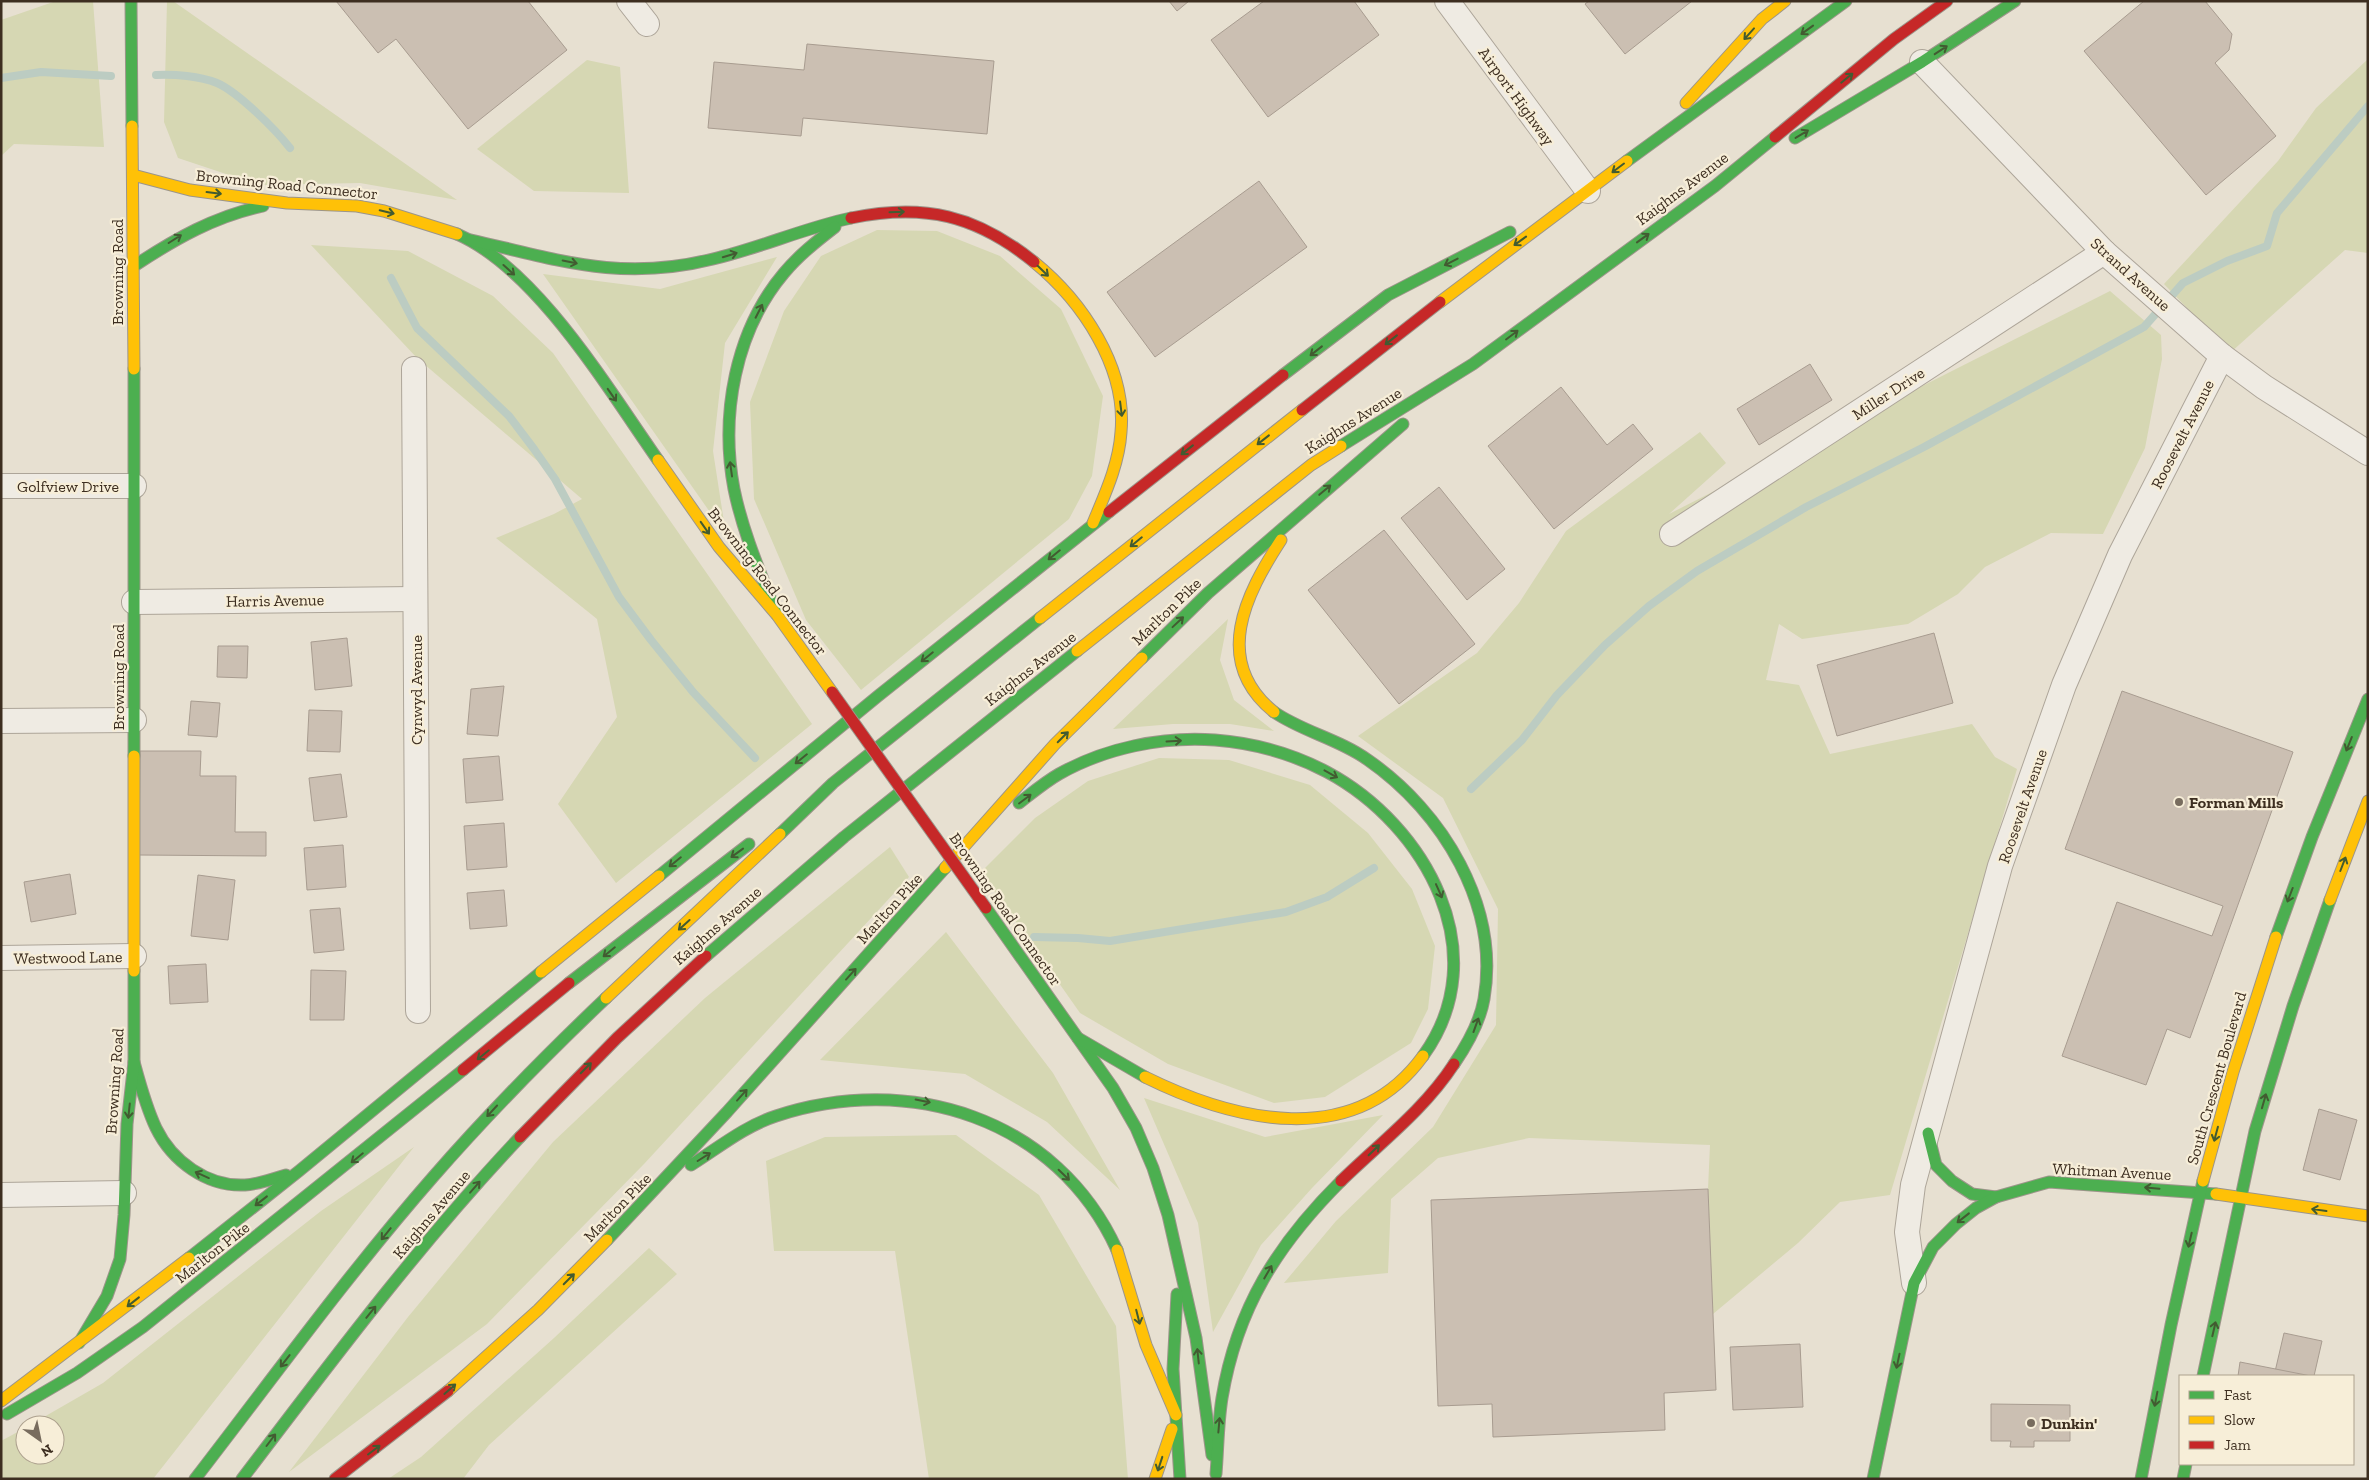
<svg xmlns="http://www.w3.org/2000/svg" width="2369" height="1480" viewBox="0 0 2369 1480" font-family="'Zilla Slab',serif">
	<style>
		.green { fill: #d6d7b3 }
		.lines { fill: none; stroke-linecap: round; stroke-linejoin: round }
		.stream { stroke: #bcccc2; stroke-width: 8 }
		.building { fill: #cbbfb2; stroke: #a89c90 }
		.street-casing { stroke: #ada599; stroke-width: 26 }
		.fast-casing { stroke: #9c958a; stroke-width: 13 }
		.slow-casing { stroke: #9c958a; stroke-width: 13 }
		.jam-casing { stroke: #9c958a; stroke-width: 13 }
		.street { stroke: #efebe3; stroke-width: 24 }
		.fast { stroke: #4caf50; stroke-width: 11 }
		.slow { stroke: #ffc107; stroke-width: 11 }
		.jam { stroke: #c62828; stroke-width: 11 }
		.jam-bridge-casing { stroke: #9c958a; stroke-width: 13; stroke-linecap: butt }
		.jam-bridge { stroke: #c62828; stroke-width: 11 }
		.oneway { stroke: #425b31 }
		.poi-dot { fill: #786c5e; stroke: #f7eed8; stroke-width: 2 }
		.labels { text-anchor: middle; stroke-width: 4.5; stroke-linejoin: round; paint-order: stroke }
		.street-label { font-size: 16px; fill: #3d2e20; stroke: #f7eed8 }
		.poi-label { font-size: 16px; font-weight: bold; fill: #3d2e20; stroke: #f7eed8; text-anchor: start }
	</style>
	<rect width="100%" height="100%" fill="#e7e0d1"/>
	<g class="green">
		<polygon points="56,1 93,1 104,147 14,144 1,156 1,20"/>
		<polygon points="167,1 173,1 457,200 360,183 259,185 178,158 164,122"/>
		<polygon points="2368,59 2368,253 2345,250 2230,353 2164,284 2278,161 2316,108"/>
		<polygon points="587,60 620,67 629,193 534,191 477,149"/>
		<polygon points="877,230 937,231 1000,256 1061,309 1103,396 1092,476 1069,519 861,690 806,620 754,499 750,402 784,311 821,256"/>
		<polygon points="311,245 408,251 493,296 553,353 812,724 616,883 558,804 617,717 597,619 496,538 554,514 582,499 417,358"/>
		<polygon points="777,257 725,343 713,451 726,535 543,274 660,289"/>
		<polygon points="2110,291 2161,335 2162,359 2145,448 2103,534 2051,533 1985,567 1958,594 1908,624 1802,639 1779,624 1766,680 1799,685 1830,754 1972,724 1995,757 2017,769 1890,1195 1840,1202 1798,1243 1713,1314 1708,1189 1710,1145 1529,1138 1438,1158 1391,1199 1388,1273 1284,1283 1336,1221 1433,1127 1496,1025 1498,909 1443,798 1358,736 1477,653 1519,603 1566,531 1700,432 1726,463 1669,514"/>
		<polygon points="1228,619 1220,660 1234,700 1274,731 1230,724 1173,724 1113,729"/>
		<polygon points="1159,758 1229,760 1310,785 1368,833 1412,889 1435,946 1428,1009 1411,1043 1325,1097 1274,1103 1168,1064 1080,1013 981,872 1035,818 1088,781"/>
		<polygon points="890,847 909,877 644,1164 487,1324 289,1472 408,1317 553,1142 705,998"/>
		<polygon points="946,932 1053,1073 1120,1190 1047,1122 965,1074 820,1060"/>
		<polygon points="1144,1098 1265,1137 1383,1115 1312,1188 1261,1245 1213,1332 1198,1223"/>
		<polygon points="956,1135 1039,1195 1116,1326 1128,1479 929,1479 895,1251 774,1251 766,1161 825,1137"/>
		<polygon points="414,1147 153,1479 1,1479 1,1441 25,1428 25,1455 55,1455 55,1425 30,1425 103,1383 321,1211"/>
		<polygon points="649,1248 677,1274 489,1445 463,1479 388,1479 421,1457 554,1338"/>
	</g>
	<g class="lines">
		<g class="stream">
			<path d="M 156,75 C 174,74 200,76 217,83 C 238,92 276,130 290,148"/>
			<polyline points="1,78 41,72 111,76"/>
			<polyline points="391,278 417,328 509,416 534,449 555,479 619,597 651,640 693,692 755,758"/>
			<polyline points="1471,789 1522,740 1557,695 1605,645 1649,606 1697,571 1806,507 1924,447 2144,327 2183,283 2227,261 2267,246 2277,213 2368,106"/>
			<polyline points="1034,937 1078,938 1110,941 1286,912 1327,897 1374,868"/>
		</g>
	</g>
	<g class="building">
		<polygon points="336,1 528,1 567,50 468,129 396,39 378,53"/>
		<polygon points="1169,1 1189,1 1177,11"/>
		<polygon points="1264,1 1354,1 1379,35 1268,117 1211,40"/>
		<polygon points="1589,1 1692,1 1625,54 1585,4"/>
		<polygon points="2144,1 2205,1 2232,34 2229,50 2215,63 2276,136 2206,195 2084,51"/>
		<polygon points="807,44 994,61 987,134 803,118 801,136 708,128 714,62 804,70"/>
		<polygon points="1259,181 1307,247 1155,357 1107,292"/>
		<polygon points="1810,364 1832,400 1759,445 1737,409"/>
		<polygon points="1561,387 1607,445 1633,424 1653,449 1554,529 1488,446"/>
		<polygon points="1439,487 1505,569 1467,600 1401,518"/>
		<polygon points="1384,530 1475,644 1399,704 1308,590"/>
		<polygon points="1934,633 1953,703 1837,736 1817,665"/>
		<polygon points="347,638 352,686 315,690 311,642"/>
		<polygon points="218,646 248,646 247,678 217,677"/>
		<polygon points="504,686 498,736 467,734 471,689"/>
		<polygon points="2122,691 2293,752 2190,1038 2167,1029 2146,1085 2062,1056 2117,902 2212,936 2223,906 2065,849"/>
		<polygon points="191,701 220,703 217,737 188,735"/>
		<polygon points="309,710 342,711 340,752 307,751"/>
		<polygon points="140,751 201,751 200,776 236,776 235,832 266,832 266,856 139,855"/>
		<polygon points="499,756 503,800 466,803 463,759"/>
		<polygon points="341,774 347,817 314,821 309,778"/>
		<polygon points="504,823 507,867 467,870 464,826"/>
		<polygon points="343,845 346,887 307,890 304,848"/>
		<polygon points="70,874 76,914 31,922 24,882"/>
		<polygon points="198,875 235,880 228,940 191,936"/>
		<polygon points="504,890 507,926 470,929 467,893"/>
		<polygon points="340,908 344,950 314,953 310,910"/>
		<polygon points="206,964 208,1002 170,1004 168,966"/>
		<polygon points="311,970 346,971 344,1020 310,1020"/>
		<polygon points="2319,1109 2357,1120 2340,1180 2303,1170"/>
		<polygon points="1708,1189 1716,1390 1664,1393 1665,1430 1493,1437 1492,1404 1438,1406 1431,1200"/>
		<polygon points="2284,1333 2322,1341 2314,1376 2274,1376"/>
		<polygon points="1800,1344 1803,1407 1733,1410 1730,1347"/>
		<polygon points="2240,1362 2311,1376 2238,1376"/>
		<polygon points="1991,1404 2070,1405 2070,1441 2034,1441 2034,1447 2010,1447 2011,1441 1991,1441"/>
	</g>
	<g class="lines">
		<defs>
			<g id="street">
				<polyline points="629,1 647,24"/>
				<polyline points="1447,1 1588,191"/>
				<polyline points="1922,62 2104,252 2222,356 2264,387 2368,453"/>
				<polyline points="414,369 418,1011"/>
				<polyline points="1,486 134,486"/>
				<polyline points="1672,534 2104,252"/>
				<polyline points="134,602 415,599"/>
				<polyline points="1,721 134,720"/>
				<polyline points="1,958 134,956"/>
				<polyline points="1,1195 124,1193"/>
				<polyline points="1914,1283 1907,1232 1913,1185 2000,866 2064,685 2120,555 2222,356"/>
			</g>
			<g id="fast">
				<polyline points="131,1 132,126"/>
				<polyline points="1795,138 1922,62 2015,1"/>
				<polyline points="1627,161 1846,1"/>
				<path d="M 457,234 C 537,269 608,389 658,460"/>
				<path d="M 471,240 C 559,260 621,282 713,259 C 760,248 804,228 851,218"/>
				<path d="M 134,266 C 175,239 215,216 263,206"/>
				<polyline points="134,369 134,756"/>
				<polyline points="1283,375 1388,295 1510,232"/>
				<polyline points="1341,446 1473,364 1715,186 1775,137"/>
				<path d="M 777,615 C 761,574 743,533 734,489 C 720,415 735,331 784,273 C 799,255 817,241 835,227"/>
				<polyline points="1142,658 1208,593 1403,424"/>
				<path d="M 1274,712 C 1303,732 1339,739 1368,760 C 1443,812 1500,906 1484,999 C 1480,1022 1467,1045 1454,1064"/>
				<path d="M 1019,803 C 1032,793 1045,782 1059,774 C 1105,748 1163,736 1215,740 C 1254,743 1293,754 1327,772 C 1426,825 1497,954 1423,1056"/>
				<polyline points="780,834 833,783 1040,618"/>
				<polyline points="659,876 878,696 1109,512"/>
				<polyline points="986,908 1113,1088 1136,1128 1153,1168 1168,1215 1196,1338 1212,1455"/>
				<polyline points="2276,937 2312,837 2368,699"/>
				<polyline points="706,956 844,837 1077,651"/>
				<polyline points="569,983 749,844"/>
				<polyline points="1078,1038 1145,1077"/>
				<path d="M 134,1062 C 140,1084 146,1107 156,1128 C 172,1161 207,1187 245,1185 C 259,1184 273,1179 286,1175"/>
				<polyline points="1928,1133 1936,1165 1952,1181 1972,1194 1996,1197"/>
				<path d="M 691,1165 C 718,1148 745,1126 776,1116 C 909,1072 1057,1118 1117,1250"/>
				<polyline points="607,1240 727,1112 945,868"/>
				<polyline points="189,1258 299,1171 541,972"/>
				<polyline points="1177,1294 1173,1369 1180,1479"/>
				<polyline points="79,1343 107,1296 120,1259 124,1215 127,1124 134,1062 134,971"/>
				<polyline points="2203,1376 2255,1131 2293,1006 2330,900"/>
				<polyline points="7,1414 77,1373 143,1327 463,1070"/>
				<path d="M 1216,1474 C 1218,1449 1218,1423 1222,1398 C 1237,1308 1277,1245 1341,1181"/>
				<path d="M 195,1479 C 273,1378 349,1273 433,1177 C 488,1114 546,1055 606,998"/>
				<path d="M 242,1479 C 331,1362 419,1244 520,1137"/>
				<polyline points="1873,1479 1914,1283 1933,1247 1956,1224 1976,1208 1996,1197 2049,1182 2216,1194"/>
				<polyline points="2141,1479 2171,1325 2203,1181"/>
				<polyline points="2183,1479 2186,1464"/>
			</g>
			<g id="slow">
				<polyline points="1686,103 1762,19 1785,1"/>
				<polyline points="132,126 134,369"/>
				<polyline points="133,175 190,190 287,203 357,206 384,211 457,234"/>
				<path d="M 1034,262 C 1082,301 1127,367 1121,432 C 1119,464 1105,494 1093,523"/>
				<polyline points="1440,302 1627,161"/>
				<polyline points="658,460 719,547 777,615 832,692"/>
				<polyline points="1040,618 1302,410"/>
				<polyline points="1077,651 1311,465 1341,446"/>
				<path d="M 1274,712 C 1211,661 1246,594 1281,540"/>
				<polyline points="134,756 134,971"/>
				<polyline points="945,868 1055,744 1142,658"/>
				<polyline points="2330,900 2368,801"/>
				<polyline points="541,972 659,876"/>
				<polyline points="606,998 780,834"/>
				<path d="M 1145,1077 C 1234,1121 1354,1151 1423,1056"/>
				<polyline points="2203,1181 2233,1072 2276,937"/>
				<polyline points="2216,1194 2368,1216"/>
				<polyline points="1117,1250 1146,1345 1176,1415"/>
				<polyline points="448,1391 538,1310 607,1240"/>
				<polyline points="1,1401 189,1258"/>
				<polyline points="1155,1479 1172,1429"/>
			</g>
			<g id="jam">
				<polyline points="1775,137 1894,39 1947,1"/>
				<path d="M 851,218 C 924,203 976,215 1034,262"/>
				<polyline points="1302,410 1440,302"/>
				<polyline points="1109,512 1283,375"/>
				<polyline points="463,1070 569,983"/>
				<polyline points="520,1137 617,1038 706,956"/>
				<path d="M 1341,1181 C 1380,1143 1424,1110 1454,1064"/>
				<polyline points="335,1479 448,1391"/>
			</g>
		</defs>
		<use href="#street" class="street-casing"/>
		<use href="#fast" class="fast-casing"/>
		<use href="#slow" class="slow-casing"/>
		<use href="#jam" class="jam-casing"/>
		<use href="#street" class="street"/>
		<use href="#fast" class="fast"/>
		<use href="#slow" class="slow"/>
		<use href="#jam" class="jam"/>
		<defs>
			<polyline id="jam-bridge" points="832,692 986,908"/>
		</defs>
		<use href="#jam-bridge" class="jam-bridge-casing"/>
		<use href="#jam-bridge" class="jam-bridge"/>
	</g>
	<defs><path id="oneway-shaft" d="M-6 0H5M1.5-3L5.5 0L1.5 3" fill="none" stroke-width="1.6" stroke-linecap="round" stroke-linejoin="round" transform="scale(1.25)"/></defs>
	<g class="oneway">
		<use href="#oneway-shaft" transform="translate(1807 30) rotate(144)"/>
		<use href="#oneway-shaft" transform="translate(1749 34) rotate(132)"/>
		<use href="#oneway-shaft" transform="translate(1941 50) rotate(-33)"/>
		<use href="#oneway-shaft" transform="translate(1847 78) rotate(-39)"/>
		<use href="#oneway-shaft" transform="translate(1802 134) rotate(-31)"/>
		<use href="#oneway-shaft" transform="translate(1618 168) rotate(143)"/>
		<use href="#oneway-shaft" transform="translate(214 193) rotate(7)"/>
		<use href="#oneway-shaft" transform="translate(387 212) rotate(13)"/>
		<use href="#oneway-shaft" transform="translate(897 212) rotate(-2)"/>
		<use href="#oneway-shaft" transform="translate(1643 238) rotate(-36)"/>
		<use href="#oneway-shaft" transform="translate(175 239) rotate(-32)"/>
		<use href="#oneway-shaft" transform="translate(1520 241) rotate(144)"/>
		<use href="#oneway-shaft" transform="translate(730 255) rotate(-17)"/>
		<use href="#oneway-shaft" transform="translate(570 262) rotate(12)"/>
		<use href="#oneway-shaft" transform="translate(1451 262) rotate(153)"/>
		<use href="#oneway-shaft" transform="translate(509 270) rotate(42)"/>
		<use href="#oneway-shaft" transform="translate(1043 271) rotate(44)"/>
		<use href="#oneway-shaft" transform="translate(759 311) rotate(-63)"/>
		<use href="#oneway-shaft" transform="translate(1512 335) rotate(-37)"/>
		<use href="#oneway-shaft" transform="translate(1391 340) rotate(142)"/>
		<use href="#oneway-shaft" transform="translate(1316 351) rotate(142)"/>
		<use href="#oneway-shaft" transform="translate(612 395) rotate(55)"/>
		<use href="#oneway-shaft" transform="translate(1121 409) rotate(83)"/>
		<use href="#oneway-shaft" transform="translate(1263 440) rotate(142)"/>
		<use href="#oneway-shaft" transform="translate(1187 450) rotate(142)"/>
		<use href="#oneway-shaft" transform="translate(731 469) rotate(-98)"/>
		<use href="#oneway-shaft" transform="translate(1325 490) rotate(-40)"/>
		<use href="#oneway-shaft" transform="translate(705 528) rotate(55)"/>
		<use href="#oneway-shaft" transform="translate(1136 542) rotate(141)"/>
		<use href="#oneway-shaft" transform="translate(1054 555) rotate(141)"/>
		<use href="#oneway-shaft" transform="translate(1178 622) rotate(-43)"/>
		<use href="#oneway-shaft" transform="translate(927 657) rotate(141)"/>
		<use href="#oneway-shaft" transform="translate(1063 737) rotate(-45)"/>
		<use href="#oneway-shaft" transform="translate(1174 741) rotate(-3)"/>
		<use href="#oneway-shaft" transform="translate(2349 744) rotate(112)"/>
		<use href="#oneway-shaft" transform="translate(801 759) rotate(141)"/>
		<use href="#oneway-shaft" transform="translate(1331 774) rotate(29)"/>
		<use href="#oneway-shaft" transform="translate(1025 799) rotate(-37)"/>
		<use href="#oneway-shaft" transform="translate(737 853) rotate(144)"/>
		<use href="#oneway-shaft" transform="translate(675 862) rotate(141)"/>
		<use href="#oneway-shaft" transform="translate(2343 864) rotate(-69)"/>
		<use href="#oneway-shaft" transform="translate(1439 891) rotate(66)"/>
		<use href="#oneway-shaft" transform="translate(2290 895) rotate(111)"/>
		<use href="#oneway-shaft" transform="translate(684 925) rotate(138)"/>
		<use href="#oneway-shaft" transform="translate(609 952) rotate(141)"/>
		<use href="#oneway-shaft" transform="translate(851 974) rotate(-48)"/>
		<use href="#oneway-shaft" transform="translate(1476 1025) rotate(-70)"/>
		<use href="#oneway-shaft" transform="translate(483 1055) rotate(141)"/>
		<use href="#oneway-shaft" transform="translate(586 1068) rotate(-45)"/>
		<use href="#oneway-shaft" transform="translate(742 1095) rotate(-48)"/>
		<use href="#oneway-shaft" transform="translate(923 1101) rotate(11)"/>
		<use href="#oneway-shaft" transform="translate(2264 1101) rotate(-74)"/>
		<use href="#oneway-shaft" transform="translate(129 1111) rotate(96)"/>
		<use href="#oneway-shaft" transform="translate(492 1111) rotate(133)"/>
		<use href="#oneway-shaft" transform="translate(2216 1134) rotate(105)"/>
		<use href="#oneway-shaft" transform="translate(1374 1150) rotate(-44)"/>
		<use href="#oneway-shaft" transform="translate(704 1157) rotate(-32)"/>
		<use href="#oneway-shaft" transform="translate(357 1158) rotate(141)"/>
		<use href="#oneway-shaft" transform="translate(202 1175) rotate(-156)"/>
		<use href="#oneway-shaft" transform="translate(1064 1175) rotate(44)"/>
		<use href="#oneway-shaft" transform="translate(475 1187) rotate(-49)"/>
		<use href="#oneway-shaft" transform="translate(2152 1188) rotate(-175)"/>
		<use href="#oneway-shaft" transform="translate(261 1201) rotate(142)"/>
		<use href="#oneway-shaft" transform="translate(2319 1210) rotate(-172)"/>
		<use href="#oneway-shaft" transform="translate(1963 1218) rotate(142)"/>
		<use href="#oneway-shaft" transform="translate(386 1234) rotate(129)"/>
		<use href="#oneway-shaft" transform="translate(2190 1240) rotate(103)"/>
		<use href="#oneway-shaft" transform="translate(1268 1272) rotate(-60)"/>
		<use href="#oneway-shaft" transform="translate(569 1279) rotate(-45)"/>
		<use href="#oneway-shaft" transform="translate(133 1302) rotate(142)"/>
		<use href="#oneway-shaft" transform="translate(371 1312) rotate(-51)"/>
		<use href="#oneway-shaft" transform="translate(1138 1317) rotate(76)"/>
		<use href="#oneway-shaft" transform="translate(2214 1329) rotate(-77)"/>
		<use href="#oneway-shaft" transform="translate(1198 1356) rotate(-96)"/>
		<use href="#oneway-shaft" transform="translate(285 1361) rotate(128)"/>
		<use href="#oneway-shaft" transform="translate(1898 1361) rotate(102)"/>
		<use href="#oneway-shaft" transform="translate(450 1389) rotate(-41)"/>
		<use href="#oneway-shaft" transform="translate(2156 1399) rotate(101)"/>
		<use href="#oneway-shaft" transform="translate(1219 1425) rotate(-85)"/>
		<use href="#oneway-shaft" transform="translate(271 1440) rotate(-53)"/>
		<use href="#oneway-shaft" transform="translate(374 1450) rotate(-37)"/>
		<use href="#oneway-shaft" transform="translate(1160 1464) rotate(108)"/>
	</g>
	<g class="poi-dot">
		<circle cx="2179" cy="802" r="5"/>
		<circle cx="2031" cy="1423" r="5"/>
	</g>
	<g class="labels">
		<g class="street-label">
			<text transform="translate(1517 96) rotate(54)" y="6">Airport Highway</text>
			<text transform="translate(287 184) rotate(6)" y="6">Browning Road Connector</text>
			<text transform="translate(1682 188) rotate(-37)" y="6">Kaighns Avenue</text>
			<text transform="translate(117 272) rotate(-90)" y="6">Browning Road</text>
			<text transform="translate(2131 274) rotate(42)" y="6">Strand Avenue</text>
			<text transform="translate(1888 393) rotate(-33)" y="6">Miller Drive</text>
			<text transform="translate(1353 420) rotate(-32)" y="6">Kaighns Avenue</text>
			<text transform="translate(2182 434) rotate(-63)" y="6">Roosevelt Avenue</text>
			<text x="68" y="492">Golfview Drive</text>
			<text transform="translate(768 581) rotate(52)" y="6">Browning Road Connector</text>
			<text transform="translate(275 600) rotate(-1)" y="6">Harris Avenue</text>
			<text transform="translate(1166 611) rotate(-44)" y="6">Marlton Pike</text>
			<text transform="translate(1030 668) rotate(-38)" y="6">Kaighns Avenue</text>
			<text transform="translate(118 677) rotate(-90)" y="6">Browning Road</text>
			<text transform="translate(416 690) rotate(-90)" y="6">Cynwyd Avenue</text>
			<text transform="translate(2022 806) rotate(-71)" y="6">Roosevelt Avenue</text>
			<text transform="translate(889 908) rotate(-48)" y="6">Marlton Pike</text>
			<text transform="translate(1006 909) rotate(55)" y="6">Browning Road Connector</text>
			<text transform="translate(717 925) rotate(-41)" y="6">Kaighns Avenue</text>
			<text transform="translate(68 957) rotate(-1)" y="6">Westwood Lane</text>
			<text transform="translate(2216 1078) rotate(-74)" y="6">South Crescent Boulevard</text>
			<text transform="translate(114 1081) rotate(-86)" y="6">Browning Road</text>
			<text transform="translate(2112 1171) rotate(3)" y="6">Whitman Avenue</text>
			<text transform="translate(617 1207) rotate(-46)" y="6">Marlton Pike</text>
			<text transform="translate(431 1214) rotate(-50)" y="6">Kaighns Avenue</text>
			<text transform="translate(212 1252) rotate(-38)" y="6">Marlton Pike</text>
		</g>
		<g class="poi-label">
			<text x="2189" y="808">Forman Mills</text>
			<text x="2041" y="1429">Dunkin'</text>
		</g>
	</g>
	<rect width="2369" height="1480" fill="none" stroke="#3d2e20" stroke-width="5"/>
	<rect x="2179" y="1375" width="175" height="90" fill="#f7eed8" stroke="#ada18e"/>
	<rect x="2189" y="1391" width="25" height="8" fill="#4caf50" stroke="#ada18e"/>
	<text x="2224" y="1400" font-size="15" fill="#3d2e20">Fast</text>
	<rect x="2189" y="1416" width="25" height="8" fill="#ffc107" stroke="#ada18e"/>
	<text x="2224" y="1425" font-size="15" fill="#3d2e20">Slow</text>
	<rect x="2189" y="1441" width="25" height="8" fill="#c62828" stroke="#ada18e"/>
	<text x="2224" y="1450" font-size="15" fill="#3d2e20">Jam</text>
	<g transform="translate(40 1440) rotate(147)"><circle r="24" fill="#f7eed8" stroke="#ada18e"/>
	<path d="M0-4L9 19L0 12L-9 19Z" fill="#786c5e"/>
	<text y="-8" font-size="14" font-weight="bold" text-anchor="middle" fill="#3d2e20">N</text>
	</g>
</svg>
